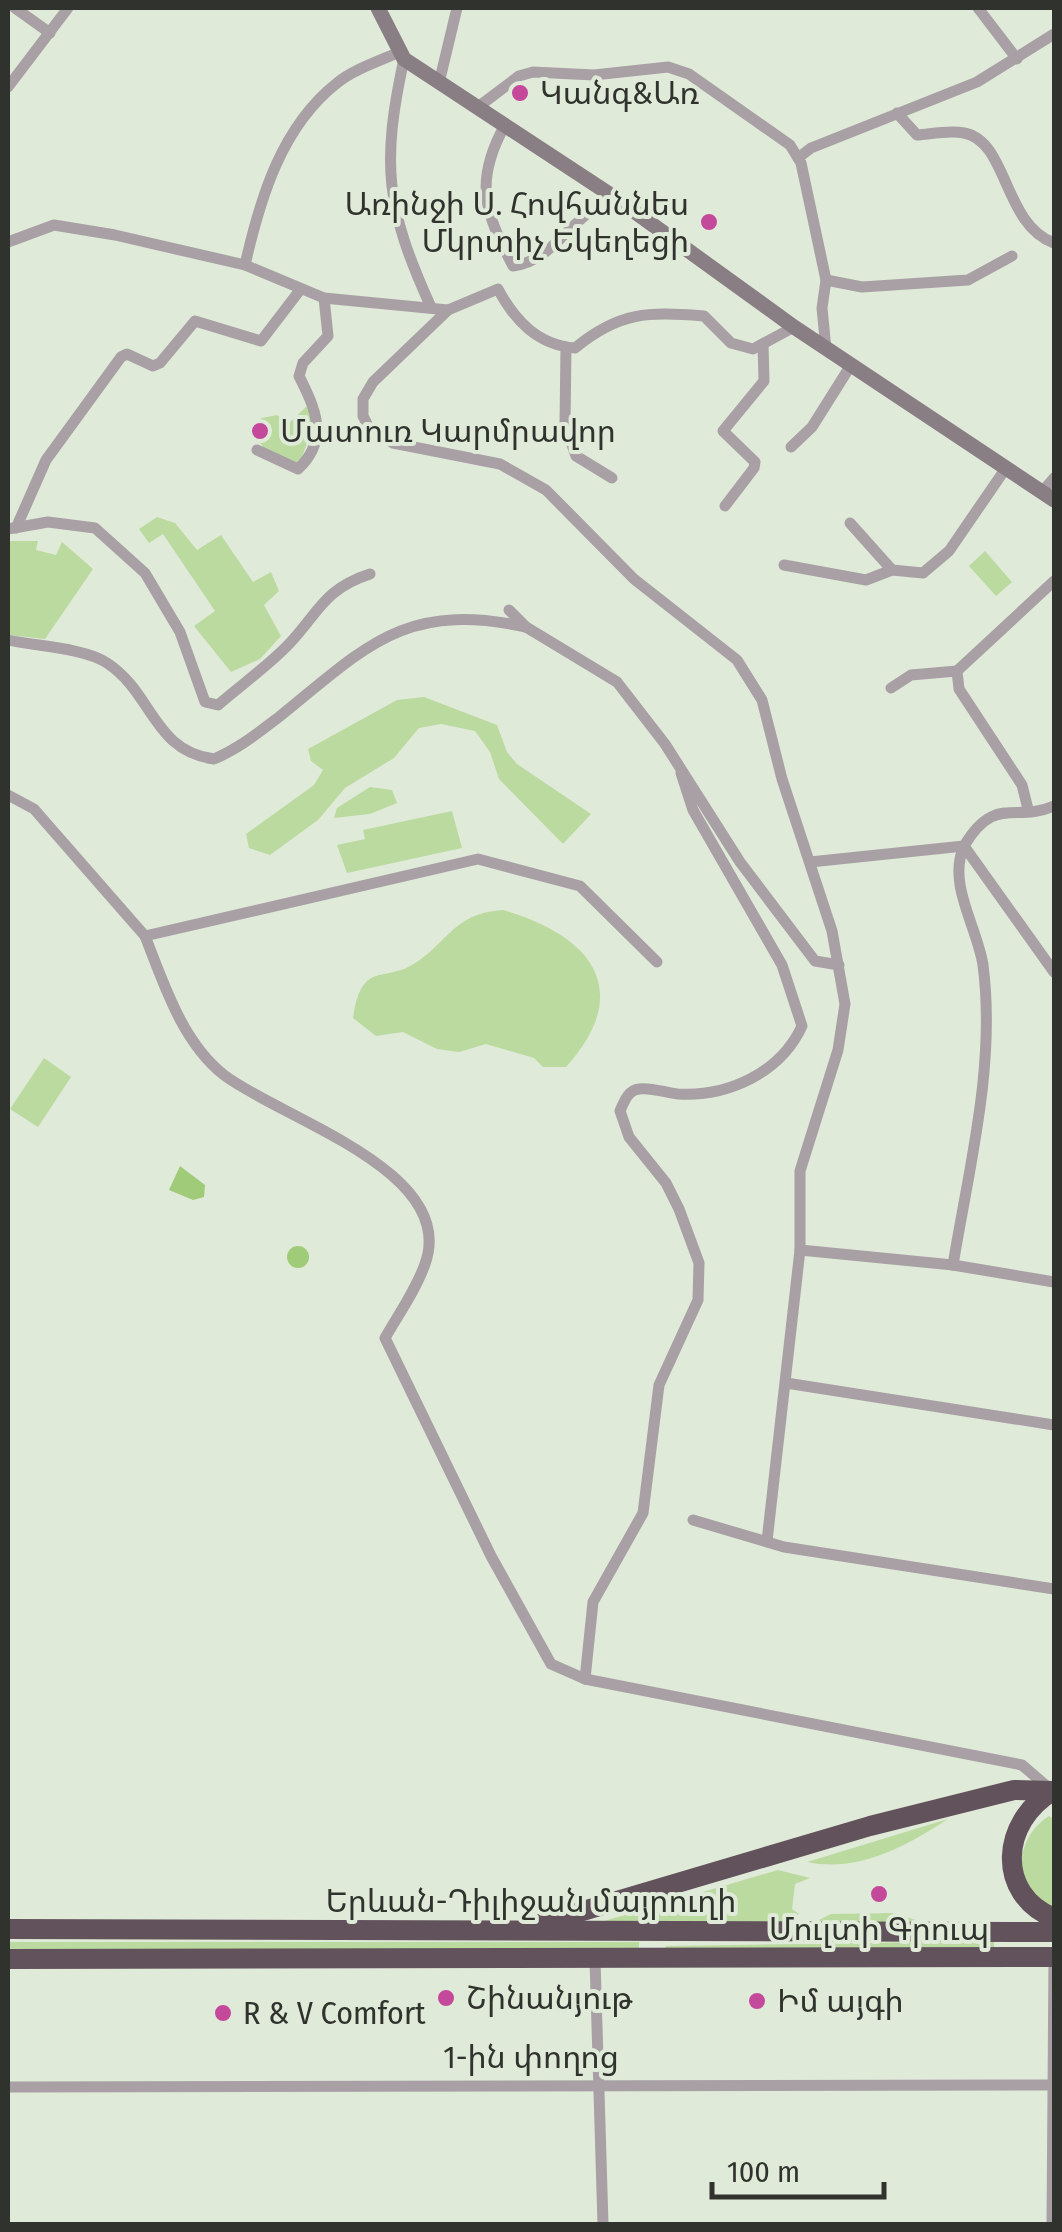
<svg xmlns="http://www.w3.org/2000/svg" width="1062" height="2232" viewBox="0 0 1062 2232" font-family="'Fira Sans Condensed','Noto Sans Armenian',sans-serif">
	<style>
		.green { fill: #bbdaa0 }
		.water { fill: #a0cb78 }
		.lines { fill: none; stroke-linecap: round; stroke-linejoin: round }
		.street { stroke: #a8a0a5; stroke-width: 11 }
		.secondary { stroke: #8a7e85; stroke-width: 15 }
		.highway { stroke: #62525b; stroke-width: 20 }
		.poi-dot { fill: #c4499b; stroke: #e0ead9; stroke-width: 4 }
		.labels { text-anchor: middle; stroke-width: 8; stroke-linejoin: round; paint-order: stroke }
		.poi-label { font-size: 32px; fill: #30332d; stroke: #e0ead9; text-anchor: start }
		.street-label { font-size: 32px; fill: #30332d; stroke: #e0ead9 }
	</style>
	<rect width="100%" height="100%" fill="#e0ead9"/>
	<g class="green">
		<polygon points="307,406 314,425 298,467 266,451 250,428 262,418 277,415 288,424"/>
		<polygon points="157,517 175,523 197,550 221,535 253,582 271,572 279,591 264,605 281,636 260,659 231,672 194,626 215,611 163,534 149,543 139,529"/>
		<polygon points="8,541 38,541 36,550 56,555 62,542 93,569 45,639 8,635"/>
		<polygon points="985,551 1012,582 996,596 969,566"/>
		<polygon points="424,697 497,725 507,752 517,764 591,814 563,844 499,779 490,752 475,731 441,724 419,728 394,758 345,788 318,820 270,855 249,848 246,834 314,785 323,770 311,761 308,749 397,700"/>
		<polygon points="370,787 392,790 397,803 370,814 334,818 337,808"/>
		<polygon points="452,811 462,848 347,873 337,845 365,839 363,830"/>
		<path d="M 503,910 C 590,935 636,989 566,1067 L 543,1067 L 534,1058 L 486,1044 L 459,1052 L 437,1049 L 403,1032 L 376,1036 L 353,1018 C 355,1005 357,991 367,981 C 375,973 392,974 404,969 C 446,950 449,913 503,910 Z"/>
		<polygon points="44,1058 71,1077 38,1127 10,1109"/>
		<path d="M 1049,1816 L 1054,1819 L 1054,1909 C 1010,1894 1013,1838 1049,1816 Z"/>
		<path d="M 948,1819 C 906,1846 859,1873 807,1862 Z"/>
		<polygon points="778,1870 810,1878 795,1884 792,1909 799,1914 773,1927 594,1924"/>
		<polygon points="895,1913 936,1927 801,1929 831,1914"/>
		<polygon points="994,1941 994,1947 666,1952 666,1946"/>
		<rect x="8" y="1942" width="631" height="9"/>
	</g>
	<g class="water">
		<polygon points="180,1166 205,1185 204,1197 193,1200 169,1190"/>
		<circle cx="298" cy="1257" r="11"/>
	</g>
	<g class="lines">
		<g class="street">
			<polyline points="15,8 50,33"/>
			<polyline points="978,8 1017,59"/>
			<path d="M 404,59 C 381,165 386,207 430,305"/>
			<polyline points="439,83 457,8"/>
			<polyline points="8,87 68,8"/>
			<polyline points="478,107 519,76 533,72 594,75 668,67 689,74 790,145 801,163 826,280 822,308 826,349"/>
			<path d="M 897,113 L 917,135 C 931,134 949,130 964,133 C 1008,141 1003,224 1054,243"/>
			<path d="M 505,125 C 474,181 484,211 513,266 C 557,261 576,206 617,199"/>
			<polyline points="798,158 811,148 977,82 1054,34"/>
			<path d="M 8,242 L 54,225 L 115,235 L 245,265 L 324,298 L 448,310 L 498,289 C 515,321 538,345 575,348 C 620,311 648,312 704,316 L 731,343 L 753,349 L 794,327"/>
			<path d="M 245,265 C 260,199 281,127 337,83 C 354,69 380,61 399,52"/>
			<polyline points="826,280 862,287 968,280 1012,256"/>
			<polyline points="448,310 373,382 363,399 363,416 369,428 393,443 500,464 546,490 634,579 737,660 762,700 782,779 832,931 845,1004 838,1050 800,1171 800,1250 767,1541"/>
			<polyline points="566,347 565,425 576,456 612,478"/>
			<polyline points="791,447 812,427 851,365"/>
			<path d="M 257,450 L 298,469 C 330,439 315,408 299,376 L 303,363 L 328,336 L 324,298"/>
			<polyline points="1042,492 1054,478"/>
			<polyline points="725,506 754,468 755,462 723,431 764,381 763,344"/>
			<polyline points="850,523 892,570"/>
			<polyline points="16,528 46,460 121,357 127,354 153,366 160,363 195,321 261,341 300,290"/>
			<path d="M 8,529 L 48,522 L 95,528 L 145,573 L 180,632 L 205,702 L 218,705 C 241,685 268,666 289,644 C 319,612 324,589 370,574"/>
			<polyline points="784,565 866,580 892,570 923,573 949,551 1006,468"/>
			<polyline points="509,610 526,627 617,682 665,744 740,862 815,961 839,965"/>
			<path d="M 8,640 C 35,646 85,648 107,663 C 153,693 153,751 214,759 C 238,749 258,733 279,717 C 367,646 404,601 526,627"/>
			<polyline points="891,688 911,675 957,671"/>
			<polyline points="8,795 34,809 145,936"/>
			<path d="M 1054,806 C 1015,823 995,794 964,846 L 1054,972"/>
			<polyline points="1028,809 1022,785 959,689 957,671 1054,581"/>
			<polyline points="810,862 964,846"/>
			<path d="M 657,962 L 580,886 L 478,859 L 145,936 C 164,984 182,1042 224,1075 C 280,1118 459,1171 425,1264 C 416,1290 398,1315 385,1338 L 491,1556 L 551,1664 L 585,1679 L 1022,1765 L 1050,1789"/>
			<polyline points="800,1250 953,1265 1054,1282"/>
			<path d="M 953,1265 C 969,1167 996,1065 983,965 C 977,926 947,884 964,846"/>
			<polyline points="786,1383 1054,1425"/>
			<polyline points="693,1520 784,1547 1054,1589"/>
			<path d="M 585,1679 L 593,1602 L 643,1513 L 659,1385 L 698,1300 L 699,1263 L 679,1209 L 666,1183 L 629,1137 L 620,1111 C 624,1102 628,1090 639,1089 C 651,1087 666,1093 678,1094 C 729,1097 781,1072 802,1026 L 782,965 L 693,810 L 681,773"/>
			<polyline points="595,1960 603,2224"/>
			<polyline points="8,2087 1054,2085"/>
			<polyline points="1052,2224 1054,1957"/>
		</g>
		<polyline class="secondary" points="378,8 404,59 617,199 794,327 1054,500"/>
		<g class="highway">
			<path d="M 1053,1791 C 1001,1821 995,1894 1054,1918"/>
			<polyline points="539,1924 870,1826 1014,1790 1053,1791"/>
			<polyline points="8,1929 1054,1932"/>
			<polyline points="8,1959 1054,1957"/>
		</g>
	</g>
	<g class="poi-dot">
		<circle cx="520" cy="93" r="10"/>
		<circle cx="709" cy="222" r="10"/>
		<circle cx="260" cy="431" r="10"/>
		<circle cx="879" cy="1894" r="10"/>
		<circle cx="446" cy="1998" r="10"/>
		<circle cx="757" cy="2001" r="10"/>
		<circle cx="223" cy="2013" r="10"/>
	</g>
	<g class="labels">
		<g class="poi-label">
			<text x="540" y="104">Կանգ&amp;Առ</text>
			<text x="689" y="215" text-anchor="end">Առինջի Ս. Հովհաննես<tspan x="689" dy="37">Մկրտիչ Եկեղեցի</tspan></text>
			<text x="280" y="442">Մատուռ Կարմրավոր</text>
			<text x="879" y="1940" text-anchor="middle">Մուլտի Գրուպ</text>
			<text x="466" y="2009">Շինանյութ</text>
			<text x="777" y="2012">Իմ այգի</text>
			<text x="243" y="2024">R &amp; V Comfort</text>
		</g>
		<g class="street-label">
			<text x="531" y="1912">Երևան-Դիլիջան մայրուղի</text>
			<text x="531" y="2068">1-ին փողոց</text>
		</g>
	</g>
	<rect width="1062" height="2232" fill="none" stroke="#30332d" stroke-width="20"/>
	<path d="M712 2182v15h172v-15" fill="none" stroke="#30332d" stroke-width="5"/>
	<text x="727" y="2182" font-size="30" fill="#30332d" stroke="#e0ead9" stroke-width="8" paint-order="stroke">100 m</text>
</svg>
